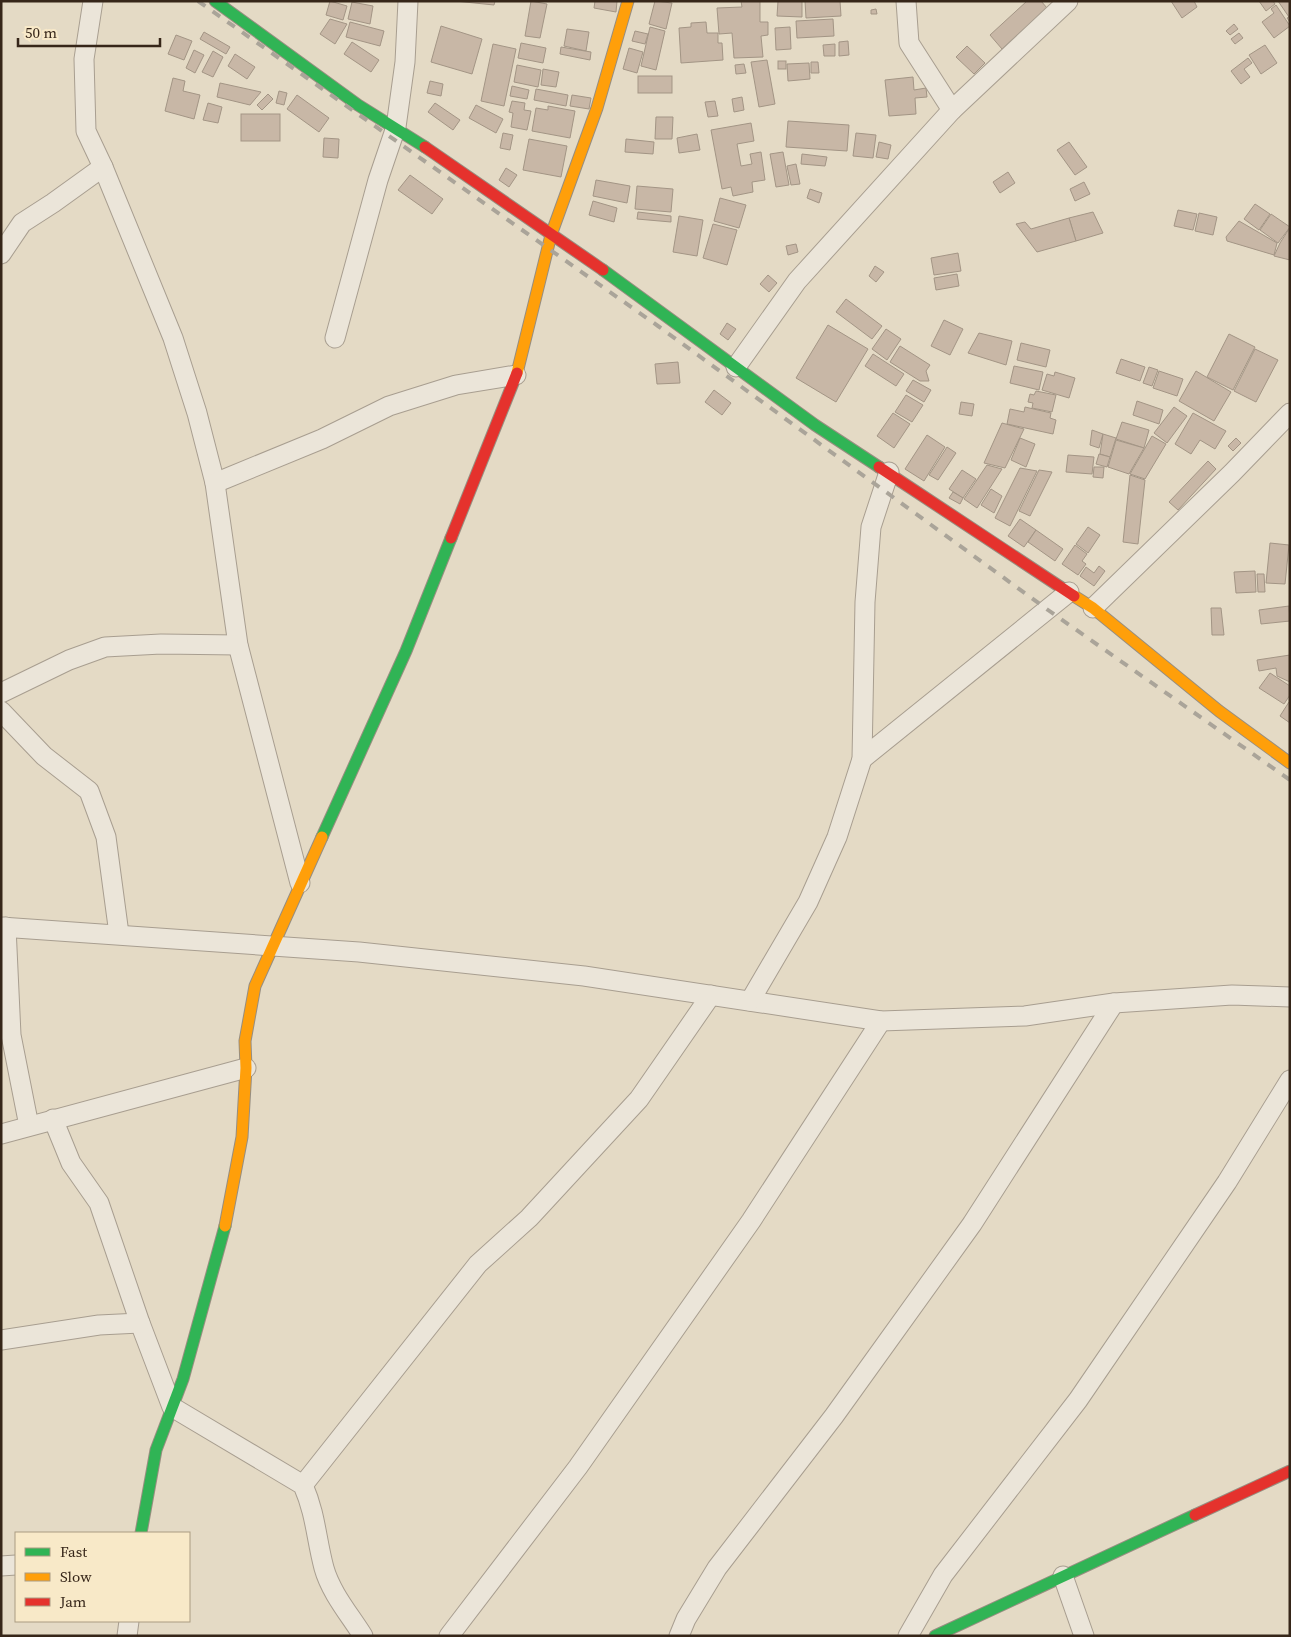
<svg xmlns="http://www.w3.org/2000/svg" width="1291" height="1637" viewBox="0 0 1291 1637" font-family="'Source Serif 4',serif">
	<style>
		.building { fill: #c8b7a6; stroke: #a39585 }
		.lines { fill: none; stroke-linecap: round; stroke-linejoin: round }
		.street-casing { stroke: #a89e90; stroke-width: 21 }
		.fast-casing { stroke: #978e80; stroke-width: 13 }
		.slow-casing { stroke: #978e80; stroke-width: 13 }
		.jam-casing { stroke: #978e80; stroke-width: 13 }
		.street { stroke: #ebe5d9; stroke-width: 19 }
		.fast { stroke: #30b455; stroke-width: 11 }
		.slow { stroke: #ff9f0a; stroke-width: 11 }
		.jam { stroke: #e5322d; stroke-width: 11 }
		.rail { stroke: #aaa499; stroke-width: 4; stroke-dasharray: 9 9; stroke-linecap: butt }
	</style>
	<rect width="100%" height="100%" fill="#e4dac5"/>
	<g class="building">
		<polygon points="330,1 347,6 343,20 326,15"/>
		<polygon points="455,1 495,1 494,5"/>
		<polygon points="531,1 547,4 540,38 525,36"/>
		<polygon points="595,1 617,1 616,12 594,8"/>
		<polygon points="655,1 672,3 666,29 649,24"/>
		<polygon points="741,1 760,1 760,22 768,22 768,35 761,36 763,57 734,58 732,33 719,34 717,8 742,7"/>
		<polygon points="778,1 802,1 802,17 777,16"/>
		<polygon points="805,1 840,1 841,16 806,18"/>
		<polygon points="1027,1 1041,1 1047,8 1002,49 990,35"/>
		<polygon points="1171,1 1194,1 1197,7 1182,18"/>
		<polygon points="1259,1 1273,1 1275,4 1266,11"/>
		<polygon points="1278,1 1290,1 1290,22 1287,18 1289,17"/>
		<polygon points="352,2 373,6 370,24 348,19"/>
		<polygon points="1276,5 1290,26 1274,38 1262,22 1274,13 1271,9"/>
		<polygon points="876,9 877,14 871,14 871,10"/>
		<polygon points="330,19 347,24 335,44 320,34"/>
		<polygon points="833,19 834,36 797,38 796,21"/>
		<polygon points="350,22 384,31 380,46 346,37"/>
		<polygon points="706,22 707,33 718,33 718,43 722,43 723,60 681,63 679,28 691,27 691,23"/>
		<polygon points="1234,24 1238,29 1230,35 1226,31"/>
		<polygon points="441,26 482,39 472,74 431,62"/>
		<polygon points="650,27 665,31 656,70 641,66"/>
		<polygon points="790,27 791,49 776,50 775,28"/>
		<polygon points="567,29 589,32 586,51 564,46"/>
		<polygon points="635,31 648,34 645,44 632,41"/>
		<polygon points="204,32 230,47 226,54 200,39"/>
		<polygon points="1239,33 1243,38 1235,44 1231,39"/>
		<polygon points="176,35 192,41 184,60 168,54"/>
		<polygon points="848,41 849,55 839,56 839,42"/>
		<polygon points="352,42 379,60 371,72 344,54"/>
		<polygon points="521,43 546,48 543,63 518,58"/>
		<polygon points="493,44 516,49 504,106 481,101"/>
		<polygon points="835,44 835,56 824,56 823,45"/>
		<polygon points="1265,45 1277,63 1261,74 1249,55"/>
		<polygon points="967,46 985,63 974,74 956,57"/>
		<polygon points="561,47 591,52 590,60 560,54"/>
		<polygon points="629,48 643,52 637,73 623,69"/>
		<polygon points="194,50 204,55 195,73 186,68"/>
		<polygon points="213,51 223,57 213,77 202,72"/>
		<polygon points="235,54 255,67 247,79 228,66"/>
		<polygon points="1248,58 1252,63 1244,69 1250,77 1241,84 1231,71"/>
		<polygon points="767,60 775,104 759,107 751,62"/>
		<rect x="778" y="61" width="8" height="8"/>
		<polygon points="811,62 818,62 819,73 811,73"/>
		<polygon points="809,63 810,79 788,81 787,64"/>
		<polygon points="744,64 746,73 736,74 735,65"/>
		<polygon points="517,65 541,70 538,87 514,82"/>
		<polygon points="543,69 559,72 556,87 541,85"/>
		<rect x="638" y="76" width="34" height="17"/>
		<polygon points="913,77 914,90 926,88 927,97 915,98 916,114 889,116 885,80"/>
		<polygon points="173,78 185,81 183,91 200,95 194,119 165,111"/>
		<polygon points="430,81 443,84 441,96 427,93"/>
		<polygon points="220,83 261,92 250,105 217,97"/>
		<polygon points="512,86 529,90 527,99 510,96"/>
		<polygon points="536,89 568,95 566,106 534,100"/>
		<polygon points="279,91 287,93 284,105 276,103"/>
		<polygon points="268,94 273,99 262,110 257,105"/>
		<polygon points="297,95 329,118 319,132 287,109"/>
		<polygon points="572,95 591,98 589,109 570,106"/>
		<polygon points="742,97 744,110 734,112 732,99"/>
		<polygon points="512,101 525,103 524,110 531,111 527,130 511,127 513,113 509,112"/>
		<polygon points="715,101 718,116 708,117 705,102"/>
		<polygon points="208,103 222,107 218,123 203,120"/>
		<polygon points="435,103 460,120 453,130 428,112"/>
		<polygon points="476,105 503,119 496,133 469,118"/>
		<polygon points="548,106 575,111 570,138 532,131 536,108 548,110"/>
		<rect x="241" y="114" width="39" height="27"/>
		<polygon points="656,117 673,117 672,139 655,139"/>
		<polygon points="788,121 849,125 847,151 786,147"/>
		<polygon points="751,123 754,141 737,144 741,166 752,164 750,154 761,152 765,180 752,182 753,192 733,196 731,187 722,189 711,130"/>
		<polygon points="503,133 513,135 510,150 500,148"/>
		<polygon points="856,133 876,135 873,158 853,156"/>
		<polygon points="697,134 700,150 679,153 677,138"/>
		<polygon points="324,138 339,139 338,158 323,157"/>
		<polygon points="529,139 567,146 561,177 523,170"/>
		<polygon points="626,139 654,142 653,154 625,152"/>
		<polygon points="879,142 891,145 888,159 876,157"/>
		<polygon points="1069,142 1087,167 1075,175 1057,150"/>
		<polygon points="783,152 789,185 776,187 770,154"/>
		<polygon points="802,154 827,157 825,166 801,164"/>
		<polygon points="796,164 800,184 791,185 787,166"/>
		<polygon points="506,168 517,175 509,187 499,180"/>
		<polygon points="1008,172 1015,183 1000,193 993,182"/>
		<polygon points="410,175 443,199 432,214 398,190"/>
		<polygon points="596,180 630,186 627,203 593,196"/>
		<polygon points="1084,182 1090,194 1075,201 1070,189"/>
		<polygon points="637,186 673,189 671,212 635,209"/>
		<polygon points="810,189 822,193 819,203 807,198"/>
		<polygon points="720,198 746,205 739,228 714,221"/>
		<polygon points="593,201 617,208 614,222 589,215"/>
		<polygon points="1255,204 1270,214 1259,230 1244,219"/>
		<polygon points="1178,210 1197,214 1193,230 1174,226"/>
		<polygon points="638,212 671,216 671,222 637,219"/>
		<polygon points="1093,212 1103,233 1076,241 1069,218"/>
		<polygon points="1199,213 1217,217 1213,235 1195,231"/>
		<polygon points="1271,214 1290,227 1278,243 1260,230"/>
		<polygon points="679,216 703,220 697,256 673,252"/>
		<polygon points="1069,218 1076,241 1037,252 1016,224 1025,222 1031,229"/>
		<polygon points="1239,221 1277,243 1274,255 1227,241 1226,237"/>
		<polygon points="713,224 737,230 727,265 703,258"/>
		<polygon points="1289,229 1290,260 1274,256 1280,243"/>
		<polygon points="796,244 798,252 788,255 786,246"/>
		<polygon points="958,253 961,271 934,275 931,258"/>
		<polygon points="875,266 884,272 876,282 869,276"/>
		<polygon points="957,274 959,286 936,290 934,278"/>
		<polygon points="768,275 777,283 769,292 760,284"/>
		<polygon points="846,299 882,326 872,339 836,312"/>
		<polygon points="944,320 963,329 950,355 931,346"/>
		<polygon points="727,323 736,329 728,340 720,334"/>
		<polygon points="828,325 868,349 836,402 796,378"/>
		<polygon points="886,329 901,339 887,360 872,349"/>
		<polygon points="979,333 1012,341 1006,365 968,353"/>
		<polygon points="1229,334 1255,347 1233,390 1207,377"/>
		<polygon points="1021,343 1050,350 1046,367 1017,360"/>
		<polygon points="900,346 930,365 926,371 929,381 920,381 890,362"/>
		<polygon points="1255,349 1278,360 1256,402 1234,391"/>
		<polygon points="873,354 904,374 896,386 865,366"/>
		<polygon points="1121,359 1145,367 1140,381 1116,373"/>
		<polygon points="678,362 680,383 657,384 655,364"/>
		<polygon points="1014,366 1043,372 1039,390 1010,383"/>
		<polygon points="1149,367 1158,370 1152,386 1143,383"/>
		<polygon points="1159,371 1183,379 1177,396 1153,388"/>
		<polygon points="1196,371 1231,392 1214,421 1179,401"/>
		<polygon points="1055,372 1075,378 1069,398 1042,390 1047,374 1054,376"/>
		<polygon points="913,380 931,390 924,402 906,391"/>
		<polygon points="714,390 731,403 722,415 705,402"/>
		<polygon points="1036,391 1056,395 1052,412 1032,408 1033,403 1028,402 1030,394 1034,395"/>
		<polygon points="906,395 923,405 912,422 895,412"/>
		<polygon points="1137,401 1163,410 1159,424 1133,415"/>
		<polygon points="961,402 974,404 972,416 959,414"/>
		<polygon points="1025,407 1051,413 1050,418 1056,420 1053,434 1007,424 1010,409 1024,412"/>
		<polygon points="1174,407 1187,416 1167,443 1154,433"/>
		<polygon points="893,413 910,424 894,448 877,436"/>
		<polygon points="1193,413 1226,431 1215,449 1200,440 1191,454 1175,444"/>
		<polygon points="1122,422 1149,430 1144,448 1116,439"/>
		<polygon points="1002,423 1024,429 1005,468 984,463"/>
		<polygon points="1092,430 1103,434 1099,448 1090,445"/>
		<polygon points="1103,434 1116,438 1110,457 1100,454"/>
		<polygon points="927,435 945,447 924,481 905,469"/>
		<polygon points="1152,436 1166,444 1145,479 1130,474"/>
		<polygon points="1020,438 1035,444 1026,467 1011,460"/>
		<polygon points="1236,438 1241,443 1233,451 1228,446"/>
		<polygon points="1116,440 1144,448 1129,474 1108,467"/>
		<polygon points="947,447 956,453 938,480 929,475"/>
		<polygon points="1099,454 1110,457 1107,467 1096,464"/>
		<polygon points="1068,455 1094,457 1092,474 1066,472"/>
		<polygon points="1208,461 1216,469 1178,510 1169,502"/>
		<polygon points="987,465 1002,469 977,508 964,499"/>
		<polygon points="1094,467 1104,467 1103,478 1093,477"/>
		<polygon points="1020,468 1037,471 1010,526 995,518"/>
		<polygon points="962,470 976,479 963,498 949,489"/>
		<polygon points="1039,470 1052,472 1030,516 1019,511"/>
		<polygon points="1130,475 1145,480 1138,544 1123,542"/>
		<polygon points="991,489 1002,496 994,513 981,505"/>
		<polygon points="953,492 963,498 960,504 949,498"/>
		<polygon points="1020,519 1036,530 1024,547 1008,536"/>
		<polygon points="1088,527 1100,535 1088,553 1076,544"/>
		<polygon points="1036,530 1063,549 1055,561 1028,542"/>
		<polygon points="1270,543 1289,545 1285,584 1266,583"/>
		<polygon points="1075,545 1087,554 1082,561 1086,564 1078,575 1062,564"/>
		<polygon points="1099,566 1105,571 1094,586 1080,576 1086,567 1094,573"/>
		<polygon points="1255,571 1256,592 1236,593 1234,572"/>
		<polygon points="1257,574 1264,574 1265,592 1258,592"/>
		<polygon points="1289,606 1290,621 1261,624 1259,610"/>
		<polygon points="1211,608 1221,608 1224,635 1212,635"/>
		<polygon points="1290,655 1290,682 1277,676 1276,668 1259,671 1257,660"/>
		<polygon points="1270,673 1290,686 1290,695 1284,704 1259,688"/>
		<polygon points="1289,702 1290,703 1290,723 1280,716"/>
	</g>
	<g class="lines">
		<defs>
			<g id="street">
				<polyline points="93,1 84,59 86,131 103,167 173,338 197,413 215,483 238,645 300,883"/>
				<polyline points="952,110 1068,1"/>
				<polyline points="1,254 22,223 53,203 103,167"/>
				<polyline points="335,338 378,180 396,127 405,62 408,1"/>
				<polyline points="736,367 797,281 952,110 909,43 906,1"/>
				<polyline points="215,483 322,439 389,406 456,385 516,375"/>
				<polyline points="1093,608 1232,473 1290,413"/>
				<polyline points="1,693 69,660 105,647 161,644 238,645"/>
				<polyline points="1,711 44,756 89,791 106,837 119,934"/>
				<polyline points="862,759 1069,592"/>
				<polyline points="1,927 359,952 584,976 881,1021 1025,1016 1114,1003 1232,995 1290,997"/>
				<polyline points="6,927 11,1035 29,1126"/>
				<polyline points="750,1001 808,902 837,837 862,759 865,602 871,527 889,472"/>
				<path d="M 53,1119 L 71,1163 L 99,1203 L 140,1323 L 172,1407 L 303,1485 C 316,1515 316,1538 324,1568 C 331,1593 350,1615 363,1636"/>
				<polyline points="1,1134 246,1068"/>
				<polyline points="1,1340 99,1325 140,1323"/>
				<polyline points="303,1485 478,1264 529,1218 639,1099 711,995"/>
				<polyline points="1,1566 16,1565"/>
				<polyline points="1063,1576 1084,1636"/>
				<polyline points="127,1636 129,1621"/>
				<polyline points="449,1636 578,1467 751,1221 881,1021"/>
				<polyline points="679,1636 686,1619 717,1568 834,1416 972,1224 1114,1003"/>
				<polyline points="908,1636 943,1575 1078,1400 1227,1182 1290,1080"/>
			</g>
			<g id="fast">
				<polyline points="215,1 358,105 425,147"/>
				<polyline points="603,270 815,425 879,467"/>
				<polyline points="322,837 406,651 451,538"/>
				<polyline points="141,1533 156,1450 183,1379 225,1226"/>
				<polyline points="935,1636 1195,1515"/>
			</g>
			<g id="slow">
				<polyline points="517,373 551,235 597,108 628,1"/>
				<polyline points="1074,596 1093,608 1219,711 1290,763"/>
				<polyline points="225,1226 242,1137 246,1068 245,1041 255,986 322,837"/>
			</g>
			<g id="jam">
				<polyline points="425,147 603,270"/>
				<polyline points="879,467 1074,596"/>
				<polyline points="451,538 517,373"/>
				<polyline points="1195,1515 1290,1471"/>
			</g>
		</defs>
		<use href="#street" class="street-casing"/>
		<use href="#fast" class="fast-casing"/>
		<use href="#slow" class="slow-casing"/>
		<use href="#jam" class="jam-casing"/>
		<use href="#street" class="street"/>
		<use href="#fast" class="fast"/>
		<use href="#slow" class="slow"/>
		<use href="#jam" class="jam"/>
		<polyline class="rail" points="198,1 658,326 1048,610 1290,780"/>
	</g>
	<rect width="1291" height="1637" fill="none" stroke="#362619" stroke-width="5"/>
	<rect x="15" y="1532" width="175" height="90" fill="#f8e9c8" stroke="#aa9b82"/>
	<rect x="25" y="1548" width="25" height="8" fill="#30b455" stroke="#aa9b82"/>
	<text x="60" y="1557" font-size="15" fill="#362619">Fast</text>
	<rect x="25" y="1573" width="25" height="8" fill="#ff9f0a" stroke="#aa9b82"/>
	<text x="60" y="1582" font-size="15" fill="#362619">Slow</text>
	<rect x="25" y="1598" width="25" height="8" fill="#e5322d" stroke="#aa9b82"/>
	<text x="60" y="1607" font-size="15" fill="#362619">Jam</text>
	<path d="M18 38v8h142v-8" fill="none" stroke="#362619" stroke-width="2.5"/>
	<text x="25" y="38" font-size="15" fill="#362619" stroke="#f8e9c8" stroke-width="4" paint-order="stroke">50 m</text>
</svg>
